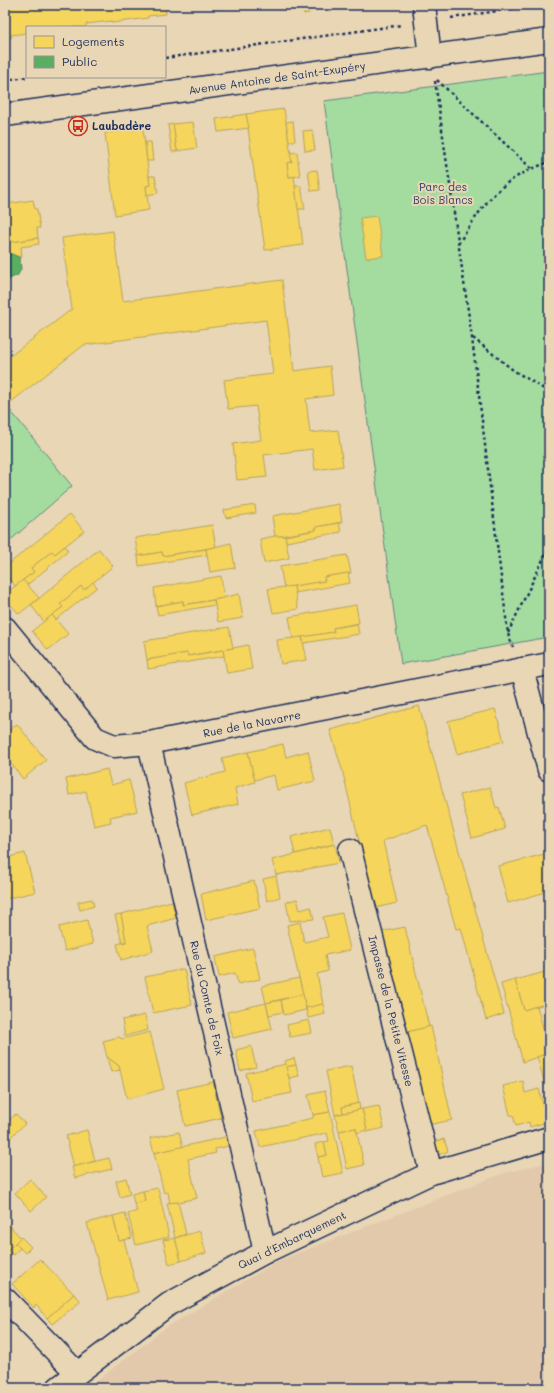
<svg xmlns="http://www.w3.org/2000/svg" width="554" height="1393" viewBox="0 0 554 1393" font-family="Mali,sans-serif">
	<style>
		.built { fill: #e3c9ab }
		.green { fill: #a4dca0; stroke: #60867f }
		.homes { fill: #f6d55c; stroke: #b4a35d }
		.public { fill: #5aae61; stroke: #478860 }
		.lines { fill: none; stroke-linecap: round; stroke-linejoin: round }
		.minor-casing { stroke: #1b2f5e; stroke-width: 25 }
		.path { stroke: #1b2f5e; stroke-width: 2.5; stroke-dasharray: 3 3; stroke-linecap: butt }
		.minor { stroke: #e9d6b4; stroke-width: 22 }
		.labels { text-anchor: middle; stroke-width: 4; stroke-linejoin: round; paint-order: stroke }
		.street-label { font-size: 11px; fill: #1b2f5e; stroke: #e9d6b4 }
		.poi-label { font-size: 11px; font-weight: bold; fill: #1b2f5e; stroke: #e9d6b4; text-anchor: start }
		.park-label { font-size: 11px; fill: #294065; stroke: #e9d6b4 }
	</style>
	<rect width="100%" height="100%" fill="#e9d6b4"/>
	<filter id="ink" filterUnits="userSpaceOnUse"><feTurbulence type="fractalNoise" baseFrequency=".025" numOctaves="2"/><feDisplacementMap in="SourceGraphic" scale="8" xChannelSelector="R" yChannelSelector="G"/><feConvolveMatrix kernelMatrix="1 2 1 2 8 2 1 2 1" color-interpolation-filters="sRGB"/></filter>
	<g filter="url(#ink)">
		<polygon class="built" points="549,1162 549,1388 88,1388 165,1328 280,1260 504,1173"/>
		<g class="green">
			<polygon points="549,71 549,637 401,664 324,101"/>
			<polygon points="5,404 72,486 5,545"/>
		</g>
		<g class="homes">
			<polygon points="5,5 165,5 166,14 148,16 148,18 112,23 112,21 86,24 86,27 27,27 27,33 11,35 12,37 5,38"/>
			<polygon points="212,5 233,5 234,6 213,9"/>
			<polygon points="303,5 307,5 309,13 304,14"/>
			<polygon points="284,109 292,162 287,163 289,177 294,176 303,245 265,250 246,114"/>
			<polygon points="246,114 249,128 218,132 216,119"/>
			<polygon points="293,121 295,141 289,141 286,122"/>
			<polygon points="193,122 197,148 177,151 173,124"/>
			<polygon points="173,124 177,151 172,152 168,125"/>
			<polygon points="143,129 150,185 146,186 149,210 115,215 105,133"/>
			<polygon points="312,130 315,150 305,151 303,131"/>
			<polygon points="145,142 151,142 153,161 147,161"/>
			<polygon points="297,152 300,176 289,177 287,163 292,162 290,153"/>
			<polygon points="317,170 320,190 311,191 308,171"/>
			<polygon points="149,176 155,176 158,193 147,195 146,186 150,185"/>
			<polygon points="295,186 301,186 305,209 298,209"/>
			<polygon points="33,200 35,209 37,209 40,228 37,228 38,238 13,242 9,239 5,240 5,207 7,206 7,204"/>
			<polygon points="377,216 383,256 366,258 360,218"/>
			<polygon points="113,231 123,301 282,280 294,371 330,366 333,395 306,399 310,433 338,430 343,466 315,470 312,449 264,455 267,477 237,480 233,444 261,440 256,406 228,409 224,380 273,374 266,320 84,345 11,402 5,394 5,360 72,309 62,238"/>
			<polygon points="38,238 39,244 21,247 22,257 5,254 5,240 9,239 13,242"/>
			<polygon points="339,504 342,522 316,527 316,530 275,537 272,516"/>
			<polygon points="255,505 256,513 226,518 224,510"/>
			<polygon points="70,514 84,531 55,554 52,551 31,568 34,572 15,586 5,573 5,567"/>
			<polygon points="339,523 341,532 286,542 285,536 316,530 316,527"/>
			<polygon points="212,525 216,547 163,556 162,552 138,556 135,538"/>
			<polygon points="275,536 285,536 289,558 264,563 260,539"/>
			<polygon points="231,543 235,568 210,572 206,549"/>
			<polygon points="65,546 68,551 27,585 23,580 34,572 31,568 52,551 55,554"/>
			<polygon points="99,549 113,566 84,590 81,586 60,604 63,607 44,622 31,605"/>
			<polygon points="206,549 207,555 139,566 138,556 162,552 163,556"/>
			<polygon points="347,555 351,573 324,577 325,581 284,588 280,566"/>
			<polygon points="348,573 350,583 295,593 294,586 325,581 324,577"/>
			<polygon points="221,576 224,598 183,605 183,601 156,606 154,588"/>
			<polygon points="23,580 39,598 19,614 5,598 5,594"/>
			<polygon points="93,582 97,587 56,620 52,615 63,607 60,604 81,586 84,590"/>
			<polygon points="294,586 298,609 273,613 268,589"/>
			<polygon points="239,594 243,618 218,622 214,600"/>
			<polygon points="214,600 215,605 158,615 156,606 183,601 183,605"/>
			<polygon points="356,605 359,623 333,628 334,632 293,639 289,617"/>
			<polygon points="52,615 68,634 48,650 32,631"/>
			<polygon points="357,624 359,634 304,643 302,637 334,632 333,628"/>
			<polygon points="229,627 233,648 188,656 187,653 147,660 144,641"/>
			<polygon points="302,637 307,660 281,664 277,640"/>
			<polygon points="248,645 252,669 227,673 223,650"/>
			<polygon points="223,650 224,656 148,669 147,660 187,653 188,656"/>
			<polygon points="419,706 504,1014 486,1020 461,928 456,929 427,825 383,841 397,903 375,908 342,769 330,730"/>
			<polygon points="495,709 504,741 457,754 448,721"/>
			<polygon points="17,724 46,760 23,779 5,756 5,733"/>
			<polygon points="283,744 286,757 308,751 315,781 277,790 274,775 254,780 248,752"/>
			<polygon points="248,752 255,782 235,788 238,804 192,815 184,783 225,772 222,758"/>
			<polygon points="107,769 111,785 129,780 137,811 110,817 111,822 94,826 86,791 69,795 66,779"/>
			<polygon points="490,787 496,808 499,807 505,829 472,838 460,795"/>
			<polygon points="330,827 334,844 295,854 291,837"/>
			<polygon points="335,844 339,863 276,875 272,860"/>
			<polygon points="25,853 35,892 5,899 5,858"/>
			<polygon points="549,853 549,891 508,903 498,866"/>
			<polygon points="276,876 280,897 267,901 263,879"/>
			<polygon points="254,881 260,908 206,920 201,894"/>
			<polygon points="92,899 94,906 80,910 78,902"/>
			<polygon points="297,899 300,910 311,907 314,919 290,921 286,902"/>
			<polygon points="172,901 176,918 147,926 153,951 121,960 117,944 126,942 121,914"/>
			<polygon points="342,913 350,950 325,955 328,971 317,974 323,1004 306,1008 287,925 300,922 304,942 328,937 323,917"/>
			<polygon points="121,914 126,942 122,942 115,915"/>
			<polygon points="87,920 93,944 65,951 59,927"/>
			<polygon points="405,927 429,1027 404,1033 380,932"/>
			<polygon points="253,948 260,979 238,984 235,973 219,977 215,957"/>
			<polygon points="184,969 192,1005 153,1013 145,977"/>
			<polygon points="549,971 549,1003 524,1010 515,980"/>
			<polygon points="299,978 303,994 266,1003 262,986"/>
			<polygon points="515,980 524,1010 537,1006 549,1049 549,1053 523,1062 501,984"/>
			<polygon points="303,994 306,1010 284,1015 281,1000"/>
			<polygon points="281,1000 283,1012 269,1015 266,1003"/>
			<polygon points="266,1003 272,1029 233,1038 227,1012"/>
			<polygon points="323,1004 325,1014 308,1018 306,1008"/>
			<polygon points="145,1015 148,1030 125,1036 122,1020"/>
			<polygon points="309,1020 312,1033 290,1037 287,1025"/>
			<polygon points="431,1026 452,1120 428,1125 407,1032"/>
			<polygon points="150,1032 164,1089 127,1099 119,1066 107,1057 103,1041 119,1037 122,1039"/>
			<polygon points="251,1046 256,1067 240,1071 236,1050"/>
			<polygon points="549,1053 549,1091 547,1091 537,1057"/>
			<polygon points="107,1057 119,1066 120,1070 111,1072"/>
			<polygon points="294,1058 296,1065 286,1067 285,1061"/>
			<polygon points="286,1064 292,1093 252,1101 246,1073"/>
			<polygon points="296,1065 299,1076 289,1078 286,1067"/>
			<polygon points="351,1066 359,1103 342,1107 343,1113 335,1115 326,1071"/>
			<polygon points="523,1081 525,1093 539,1089 547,1122 530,1127 529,1122 516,1126 513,1115 510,1115 503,1086"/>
			<polygon points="213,1082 221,1118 185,1126 177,1090"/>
			<polygon points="325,1091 330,1112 313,1115 308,1095"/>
			<polygon points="359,1103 360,1110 343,1113 342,1107"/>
			<polygon points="379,1106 384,1128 367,1132 362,1109"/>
			<polygon points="362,1109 367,1130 356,1133 356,1128 339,1131 335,1115"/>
			<polygon points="330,1112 343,1173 322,1177 318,1157 327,1155 324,1142 329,1141 327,1133 260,1147 256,1131 313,1118 313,1115"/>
			<polygon points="16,1114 25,1124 7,1140 5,1139 5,1124"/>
			<polygon points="356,1128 364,1165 347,1169 339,1131"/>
			<polygon points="87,1130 95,1161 74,1167 66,1136"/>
			<polygon points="179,1132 183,1147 154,1153 150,1138"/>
			<polygon points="230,1136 233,1145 215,1149 216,1153 188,1159 197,1198 170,1204 168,1192 164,1193 154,1153"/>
			<polygon points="444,1139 448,1151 436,1156 431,1143"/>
			<polygon points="324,1142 327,1155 318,1157 315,1144"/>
			<polygon points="109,1158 112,1169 75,1178 72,1167"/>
			<polygon points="126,1178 130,1194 120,1197 116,1181"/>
			<polygon points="30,1179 46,1197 31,1211 15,1193"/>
			<polygon points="158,1188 169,1237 136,1245 128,1214 137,1211 134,1203 145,1201 143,1191"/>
			<polygon points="143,1191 145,1201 134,1203 132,1194"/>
			<polygon points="178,1202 186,1234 175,1238 167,1203"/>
			<polygon points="125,1213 132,1238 119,1241 113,1216"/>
			<polygon points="113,1216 119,1241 124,1240 138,1292 108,1300 87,1223"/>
			<polygon points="7,1223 21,1238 5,1252 5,1225"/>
			<polygon points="200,1231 206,1253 181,1261 175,1238"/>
			<polygon points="21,1237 31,1247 25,1253 15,1243"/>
			<polygon points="175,1238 181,1261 169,1264 163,1240"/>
			<polygon points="15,1243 20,1248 13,1255 8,1250"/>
			<polygon points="8,1250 12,1253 5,1259 5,1252"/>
			<polygon points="40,1259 74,1294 47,1318 36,1305 34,1308 12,1284"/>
			<polygon points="74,1294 81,1301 52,1324 47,1318"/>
		</g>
		<polygon class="public" points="5,254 12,254 20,258 21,269 18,275 7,280 5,283"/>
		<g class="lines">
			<defs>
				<g id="minor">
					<polyline points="424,5 430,57"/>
					<polyline points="5,115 549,40"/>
					<polyline points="5,628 95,738 114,746 149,743 549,664"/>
					<polyline points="522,669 549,770"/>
					<polyline points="149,743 265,1252"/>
					<polyline points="350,850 431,1173"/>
					<polyline points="5,1299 77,1373"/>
					<polyline points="58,1388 169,1304 265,1252 431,1173 549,1138"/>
				</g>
			</defs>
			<use href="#minor" class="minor-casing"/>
			<g class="path">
				<polyline points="451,18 537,5"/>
				<polyline points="165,58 402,25"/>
				<polyline points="5,80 27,77"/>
				<polyline points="437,80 532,169"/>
				<polyline points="435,81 472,338 508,634 513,647"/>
				<path d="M 458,244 C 487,200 497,181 549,162"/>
				<polyline points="473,338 513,370 549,392"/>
				<polyline points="508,633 549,547"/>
			</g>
			<use href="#minor" class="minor"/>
		</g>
	</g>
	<defs>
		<symbol id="bus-ring" viewBox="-11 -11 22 22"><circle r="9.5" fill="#e9d6b4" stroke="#c8321e" stroke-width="1.5"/><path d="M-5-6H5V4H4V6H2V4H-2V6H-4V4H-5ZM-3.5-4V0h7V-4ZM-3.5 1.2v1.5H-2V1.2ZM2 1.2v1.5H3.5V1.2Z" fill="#c8321e"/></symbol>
	</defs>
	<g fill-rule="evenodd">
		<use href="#bus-ring" x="67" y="115" width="22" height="22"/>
	</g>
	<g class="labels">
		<g class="street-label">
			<text transform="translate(277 78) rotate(-8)" y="4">Avenue Antoine de Saint-Exupéry</text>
			<text transform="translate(252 724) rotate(-11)" y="4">Rue de la Navarre</text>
			<text transform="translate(207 998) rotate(77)" y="4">Rue du Comte de Foix</text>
			<text transform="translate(391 1011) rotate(76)" y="4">Impasse de la Petite Vitesse</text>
			<text transform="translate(292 1240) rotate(-26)" y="4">Quai d'Embarquement</text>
		</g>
		<g class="poi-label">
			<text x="92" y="130">Laubadère</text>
		</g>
		<g class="park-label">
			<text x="443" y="191">Parc des<tspan x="443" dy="13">Bois Blancs</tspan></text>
		</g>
	</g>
	<rect width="554" height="1393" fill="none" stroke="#e9d6b4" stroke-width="20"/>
	<rect x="10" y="10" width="534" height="1373" fill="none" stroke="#1b2f5e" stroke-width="1.5" filter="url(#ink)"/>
	<rect x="26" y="26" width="140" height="52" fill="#e9d6b4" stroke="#979392"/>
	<rect x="34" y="36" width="20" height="12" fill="#f6d55c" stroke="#979392"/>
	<text x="62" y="46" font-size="12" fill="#1b2f5e">Logements</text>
	<rect x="34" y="56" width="20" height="12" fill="#5aae61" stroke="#979392"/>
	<text x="62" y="66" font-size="12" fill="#1b2f5e">Public</text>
</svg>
